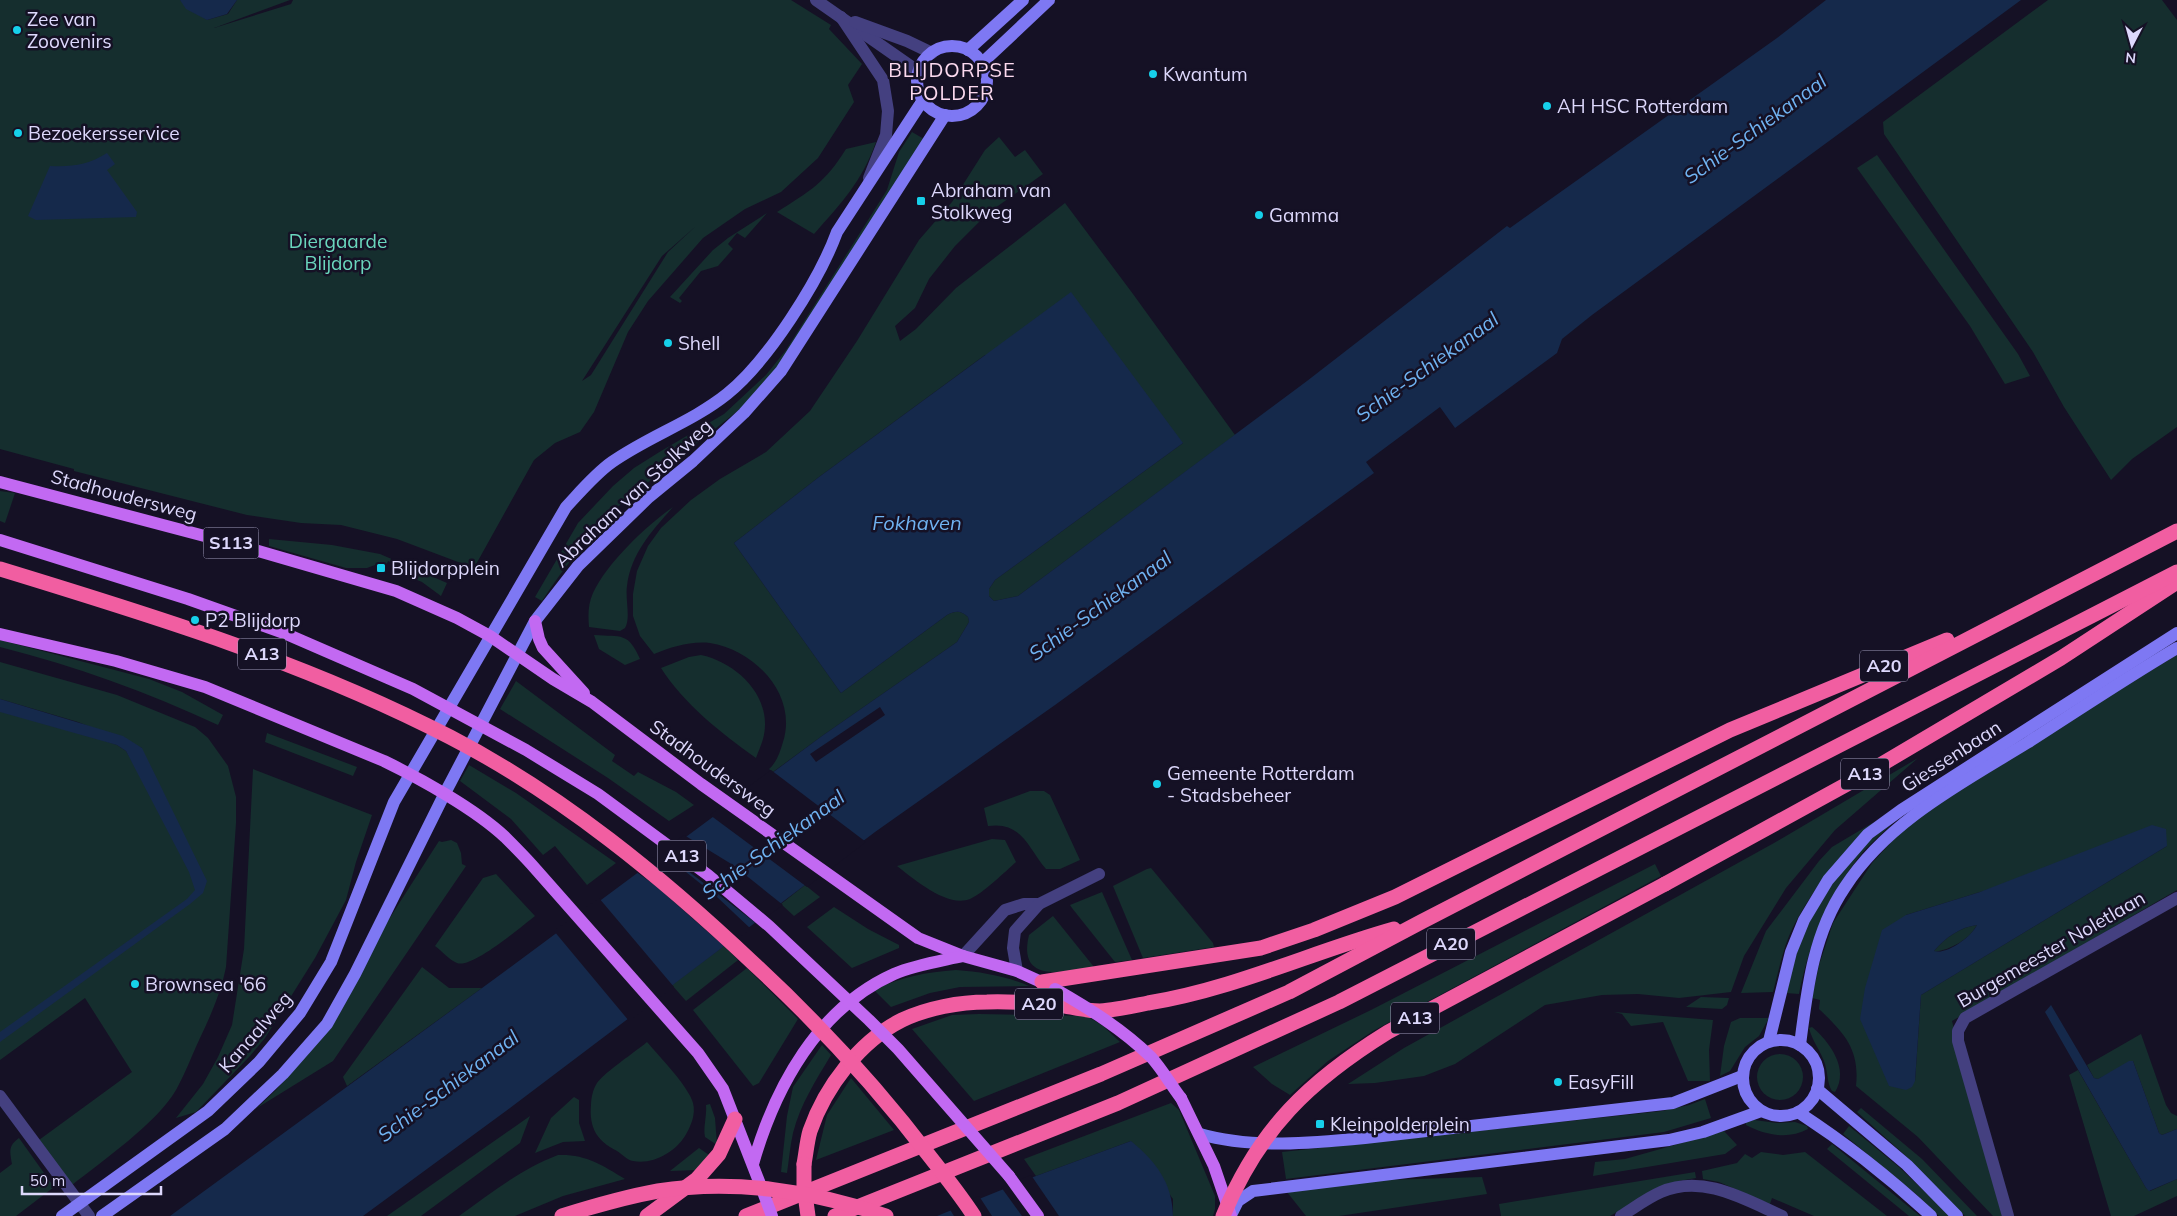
<svg xmlns="http://www.w3.org/2000/svg" width="2177" height="1216" viewBox="0 0 2177 1216" font-family="Mulish,sans-serif">
	<style>
		.green { fill: #152e2e; fill-rule: evenodd }
		.water { fill: #15294b; fill-rule: evenodd }
		.pier { fill: #151125 }
		.lines { fill: none; stroke-linecap: round; stroke-linejoin: round }
		.street { stroke: #444080; stroke-width: 12 }
		.secondary { stroke: #7e78f3; stroke-width: 12 }
		.primary { stroke: #c269f2; stroke-width: 12 }
		.highway { stroke: #f15ea1; stroke-width: 15 }
		.primary-bridge { stroke: #c269f2; stroke-width: 12 }
		.highway-bridge { stroke: #f15ea1; stroke-width: 15 }
		.poi-dot { fill: #16d0ea; stroke: #151125; stroke-width: 2 }
		.labels { text-anchor: middle; stroke-width: 5; stroke-linejoin: round; paint-order: stroke }
		.shield { fill: #151125; stroke: #a19cbc; stroke-width: 1 }
		.shield-label { font-size: 18px; font-weight: bold; fill: #ddd8fc }
		.poi-label { font-size: 19px; fill: #ddd8fc; stroke: #151125; text-anchor: start }
		.park-label { font-size: 19px; fill: #6ad6bd; stroke: #151125 }
		.street-label { font-size: 19px; fill: #ddd8fc; stroke: #151125 }
		.neighbourhood-label { font-size: 20px; letter-spacing: 1px; fill: #fcdaef; stroke: #151125 }
		.water-label { font-size: 20px; font-style: italic; fill: #70b3f2; stroke: #151125 }
	</style>
	<rect width="100%" height="100%" fill="#151125"/>
	<g class="green">
		<path d="M 0,0 L 180,0 L 207,20 L 228,14 L 237,0 L 290,0 L 214,28 L 291,4 L 293,0 L 791,0 L 831,25 L 829,29 L 862,64 L 848,85 L 854,102 L 818,158 L 781,192 L 745,209 L 703,238 L 648,301 L 628,332 L 594,412 L 580,432 L 555,443 L 534,460 L 474,568 L 397,539 L 341,525 L 301,523 L 247,515 L 74,471 L 74,469 L 0,449 ZM 696,226 L 668,252 L 591,375 L 582,381 L 662,256 Z"/>
		<polygon points="2048,0 2162,0 2177,20 2177,427 2132,459 2111,480 2064,407 2033,352 1884,134 1883,122"/>
		<path d="M 912,132 L 924,139 L 795,346 L 745,405 L 621,504 C 591,533 565,566 542,601 L 535,597 L 578,523 L 613,486 L 634,468 L 661,451 L 724,414 L 766,375 L 786,350 L 887,190 L 899,152 Z"/>
		<path d="M 999,137 L 1015,157 L 1025,150 L 1043,174 L 988,213 L 955,246 L 929,279 L 915,308 L 895,326 L 900,341 L 916,329 L 956,288 L 1065,203 L 1133,294 L 1235,435 L 1018,596 L 994,601 L 989,596 L 989,589 L 995,580 L 1183,443 L 985,355 L 819,477 L 734,543 L 841,693 L 947,615 C 956,611 960,610 968,617 L 969,622 L 957,642 L 822,736 L 773,772 L 769,769 C 777,762 780,752 783,742 C 798,695 755,650 710,643 C 690,641 672,647 654,654 L 640,636 L 633,616 L 633,594 L 637,571 L 648,546 L 661,528 L 691,500 L 720,479 L 766,452 L 810,411 L 857,341 L 919,240 L 952,202 L 985,150 Z"/>
		<path d="M 876,142 C 861,183 842,202 814,234 L 777,212 C 810,191 825,183 846,149 Z"/>
		<polygon points="1877,155 2018,354 2030,376 2005,384 1970,326 1857,168"/>
		<polygon points="767,213 745,238 737,233 728,244 733,249 718,266 701,271 679,298 682,301 680,303 670,297 713,250 728,238"/>
		<polygon points="0,491 15,493 5,523 0,521"/>
		<path d="M 673,507 C 652,531 631,553 627,586 C 625,598 631,619 625,628 L 620,631 L 589,627 C 588,615 588,604 593,593 C 607,563 646,526 673,507 Z"/>
		<polygon points="269,539 332,545 380,554 447,583 441,596 422,582 400,573 402,567 388,561 385,568 375,565 367,568 346,568 269,546"/>
		<path d="M 594,635 C 622,637 628,632 640,659 L 625,665 L 599,649 Z"/>
		<path d="M 0,640 L 149,679 L 182,692 L 223,715 L 218,725 C 147,692 75,666 0,647 Z"/>
		<path d="M 701,655 C 738,663 774,698 763,739 C 761,746 758,752 756,758 C 721,733 684,704 661,668 L 689,657 Z"/>
		<path d="M 2177,655 L 2177,890 L 1952,1021 L 2002,1216 L 1993,1216 L 1918,1137 L 1856,1086 C 1860,1049 1844,1033 1819,1009 L 1820,1000 L 1812,998 L 1819,965 L 1833,923 L 1872,863 L 1895,838 L 1924,812 L 1985,770 ZM 2167,846 L 1921,995 L 1915,1081 L 1906,915 L 1980,892 Z"/>
		<path d="M 0,662 L 117,695 L 195,727 L 208,738 L 228,766 L 236,797 L 236,823 L 226,967 C 221,992 211,1015 200,1038 C 192,1055 185,1074 176,1090 C 157,1123 102,1161 72,1185 L 39,1140 L 132,1072 L 85,998 L 0,1060 L 0,706 L 117,745 L 126,751 L 136,768 L 142,748 L 78,722 L 0,699 Z"/>
		<polygon points="516,681 615,755 612,761 634,776 638,772 676,792 694,805 669,821 608,778 500,709"/>
		<polygon points="267,733 357,767 353,776 265,742"/>
		<polygon points="1918,758 1835,830 1786,888 1744,956 1731,992 1679,998 1638,994 1602,995 1545,1005 1455,1064 1424,1076 1375,1083 1348,1084 1404,1048 1774,843"/>
		<polygon points="469,765 516,793 616,863 587,885 555,846 543,855 511,819 460,781"/>
		<polygon points="253,769 372,815 356,862 346,900 315,958 265,1038 250,1056 196,1112 176,1118 203,1084 218,1057 232,1025 244,949"/>
		<path d="M 1030,791 L 1044,791 L 1050,795 L 1080,860 L 1060,869 L 1046,869 C 1028,848 1022,821 988,826 L 984,808 Z"/>
		<path d="M 1874,822 C 1840,855 1809,892 1789,936 C 1782,953 1778,974 1773,992 L 1741,993 L 1766,931 L 1819,861 L 1832,847 Z"/>
		<path d="M 1892,824 C 1881,835 1868,845 1859,857 C 1827,898 1809,944 1799,994 L 1786,993 L 1799,945 L 1814,910 L 1835,877 L 1864,844 Z"/>
		<path d="M 992,839 L 1005,840 L 1016,862 C 1006,871 982,894 970,899 C 947,908 914,879 897,866 Z"/>
		<polygon points="451,840 457,843 461,853 462,864 466,866 333,1061 257,1108 276,1090 290,1074 439,841 442,842"/>
		<polygon points="1655,864 1661,876 1373,1031 1328,1061 1290,1095 1272,1084 1253,1067 1371,1010"/>
		<polygon points="1151,868 1213,943 1214,947 1143,958 1113,886 1147,869"/>
		<path d="M 496,874 L 535,916 C 522,926 472,969 457,963 C 449,960 442,951 435,946 L 483,878 Z"/>
		<polygon points="805,885 820,897 794,916 781,904"/>
		<polygon points="1102,892 1132,960 1115,962 1072,908 1070,905"/>
		<polygon points="834,907 868,929 899,945 899,948 852,968 807,927"/>
		<path d="M 1053,916 L 1094,967 C 1064,972 1017,984 1029,935 Z"/>
		<path d="M 1977,925 C 1969,940 1951,949 1935,952 L 1934,951 C 1945,938 1960,927 1977,925 Z"/>
		<polygon points="724,946 738,960 686,1001 672,985"/>
		<polygon points="422,967 449,988 482,988 347,1086 343,1077"/>
		<polygon points="747,968 798,1019 759,1083 753,1086 693,1010"/>
		<path d="M 956,970 C 982,972 1006,976 1029,986 L 960,987 L 930,993 L 891,1007 L 874,990 C 901,977 926,972 956,970 Z"/>
		<polygon points="1701,997 1729,998 1727,1005 1722,1009 1686,1007"/>
		<polygon points="1614,1012 1713,1020 1709,1050 1710,1081 1688,1081 1663,1022 1631,1026 1622,1014"/>
		<polygon points="979,1014 1087,1016 1103,1026 1120,1042 974,1101 912,1029 952,1015"/>
		<polygon points="1740,1018 1769,1018 1759,1036 1745,1047 1730,1071 1720,1076 1724,1046 1731,1022"/>
		<path d="M 1812,1027 C 1829,1041 1850,1069 1835,1092 L 1832,1091 C 1827,1083 1828,1074 1825,1064 C 1821,1051 1812,1041 1809,1028 Z"/>
		<polygon points="2141,1034 2166,1105 2171,1113 2177,1116 2177,1129 2162,1135 2159,1133 2133,1061 2098,1079 2094,1078 2087,1065"/>
		<path d="M 647,1042 C 659,1056 689,1087 693,1103 C 696,1114 691,1126 685,1136 C 675,1152 653,1165 633,1161 C 627,1160 622,1154 617,1151 C 597,1141 589,1128 591,1105 C 591,1098 593,1089 597,1083 C 606,1071 634,1053 647,1042 Z"/>
		<path d="M 822,1045 L 831,1055 C 816,1080 800,1105 793,1133 C 790,1146 789,1160 787,1173 L 781,1172 L 787,1116 L 793,1087 Z"/>
		<circle cx="1780" cy="1077" r="23"/>
		<polygon points="2078,1070 2146,1188 2150,1191 2177,1179 2177,1196 2134,1216 2111,1216 2069,1075"/>
		<polygon points="851,1078 894,1130 816,1160 827,1115"/>
		<polygon points="574,1097 579,1100 579,1123 585,1141 563,1142 535,1153 551,1118"/>
		<polygon points="1705,1099 1711,1118 1664,1132 1286,1179 1282,1152 1662,1111 1689,1105"/>
		<polygon points="1171,1103 1179,1110 1215,1196 1215,1209 1213,1216 1173,1216 1173,1199 1131,1141 1036,1176 1024,1159"/>
		<path d="M 710,1104 L 715,1118 L 717,1145 L 705,1137 C 703,1127 707,1116 706,1105 Z"/>
		<polygon points="1861,1108 1922,1159 1977,1216 1965,1216 1907,1157 1857,1112"/>
		<polygon points="530,1116 520,1143 421,1216 387,1216"/>
		<path d="M 1754,1120 L 1777,1123 L 1795,1122 L 1807,1126 L 1808,1129 C 1788,1140 1765,1135 1746,1125 L 1746,1122 Z"/>
		<polygon points="1849,1126 1899,1167 1950,1216 1939,1216 1917,1195 1843,1134"/>
		<polygon points="1724,1131 1737,1145 1725,1154 1593,1176 1595,1162 1625,1159"/>
		<path d="M 19,1138 L 54,1187 L 16,1216 L 0,1216 L 0,1173 L 12,1164 C 10,1151 8,1146 19,1138 Z"/>
		<polygon points="1832,1144 1920,1216 1909,1216 1827,1149"/>
		<polygon points="699,1148 709,1155 697,1170 670,1171"/>
		<polygon points="1761,1152 1783,1155 1805,1152 1887,1216 1814,1216 1772,1198 1770,1204 1719,1182 1703,1179 1702,1171 1737,1163 1745,1154 1752,1158"/>
		<path d="M 558,1155 C 586,1154 602,1165 625,1179 L 563,1196 L 515,1216 L 459,1216 C 490,1194 521,1169 558,1155 Z"/>
		<polygon points="1695,1172 1696,1178 1679,1181 1645,1196 1610,1216 1501,1216 1499,1204"/>
		<polygon points="1482,1177 1487,1194 1339,1216 1306,1216 1287,1192 1384,1180"/>
	</g>
	<g class="water">
		<polygon points="180,0 237,0 227,14 207,20 186,9"/>
		<path d="M 1826,0 L 2021,0 L 1592,315 L 1562,339 L 1557,353 L 1455,428 L 1440,407 L 1366,462 L 1374,473 L 1055,705 L 875,832 L 510,1108 L 363,1216 L 170,1216 L 493,980 L 822,736 L 957,642 L 969,622 L 968,617 C 960,610 956,611 947,615 L 841,693 L 734,543 L 819,477 L 1071,292 L 1183,443 L 995,580 L 989,589 L 989,596 L 994,601 L 1018,596 L 1307,381 L 1507,226 L 1510,228 L 1777,38 Z"/>
		<path d="M 107,153 L 115,164 L 107,170 L 137,212 L 136,217 L 36,220 L 28,216 L 50,166 C 72,167 88,165 107,153 Z"/>
		<polygon points="0,699 123,736 142,748 207,881 203,893 190,904 0,1042 0,1032 187,899 195,890 189,872 126,751 117,745 0,712"/>
		<path d="M 2152,825 L 2166,829 L 2167,846 L 1921,995 L 1915,1081 L 1912,1087 L 1906,1090 L 1889,1086 L 1860,1019 L 1865,988 L 1882,930 L 1906,915 L 1980,892 ZM 1977,925 C 1971,937 1947,955 1934,951 C 1945,938 1960,927 1977,925 Z"/>
		<polygon points="2051,1005 2094,1078 2098,1079 2129,1061 2133,1061 2159,1133 2162,1135 2177,1129 2177,1179 2149,1191 2146,1188 2045,1012"/>
		<path d="M 1131,1141 C 1156,1162 1172,1182 1173,1216 L 937,1216 L 1036,1176 Z"/>
	</g>
	<g class="pier">
		<polygon points="880,707 885,715 816,762 810,754"/>
		<polygon points="771,770 866,842 807,887 710,815"/>
		<polygon points="684,835 733,865 783,905 757,924 662,851"/>
		<polygon points="661,852 716,896 751,929 726,948 656,886 635,871"/>
		<polygon points="599,898 674,987 629,1021 554,931"/>
		<polygon points="1031,1175 1059,1216 1022,1216 1001,1187"/>
		<polygon points="979,1196 992,1216 954,1216 949,1208"/>
	</g>
	<g class="lines">
		<g class="street">
			<polyline points="816,0 919,72"/>
			<polyline points="841,17 883,80 888,111 886,135 869,178"/>
			<polyline points="855,22 907,41 932,53"/>
			<polyline points="963,956 1005,910 1024,904 1039,904"/>
			<polyline points="1017,971 1013,948 1015,931 1039,904 1099,874"/>
			<polyline points="0,1096 89,1216"/>
			<path d="M 1621,1216 C 1634,1208 1647,1198 1661,1192 C 1703,1174 1744,1199 1782,1216"/>
			<polyline points="2008,1216 1958,1041 1958,1031 1965,1018 2177,898"/>
		</g>
		<g class="secondary">
			<circle cx="952" cy="81" r="35"/>
			<polyline points="968,50 1023,0"/>
			<polyline points="982,63 1049,0"/>
			<circle cx="1781" cy="1078" r="38"/>
			<polyline points="1769,1041 1791,952 1804,920 1828,880 1868,834 1901,810 2177,633"/>
			<path d="M 1800,1045 C 1807,990 1813,934 1845,887 C 1888,821 1962,783 2027,743 C 2077,711 2126,678 2177,648"/>
			<polyline points="1817,1089 1907,1165 1957,1216"/>
			<path d="M 1798,1112 C 1844,1142 1890,1178 1931,1216"/>
			<path d="M 1200,1134 C 1251,1149 1314,1143 1365,1138 L 1673,1103 L 1742,1076"/>
			<polyline points="1231,1215 1238,1201 1253,1191 1669,1140 1703,1132 1761,1111"/>
			<path d="M 62,1216 L 208,1111 L 259,1062 L 300,1013 L 331,962 L 394,802 L 566,507 C 581,491 595,474 612,462 C 649,436 692,422 727,394 C 768,361 819,281 837,232 L 923,100"/>
			<polyline points="102,1216 225,1129 283,1074 327,1024 355,974 444,795 535,621 578,566 649,497 693,461 744,413 781,371 945,115"/>
		</g>
		<g class="primary">
			<polyline points="0,482 231,543 396,591 457,618 490,636 553,679 592,702 701,784 918,938 963,956 1017,971 1050,986"/>
			<polyline points="0,540 188,599 284,633"/>
			<polyline points="535,621 539,639 543,648 584,693"/>
			<path d="M 0,634 L 116,661 L 205,687 L 384,761 C 421,779 475,809 505,837 C 514,846 523,855 532,865 L 698,1053 L 723,1089 L 760,1184"/>
			<polyline points="1181,1098 1214,1166 1231,1216"/>
			<path d="M 753,1164 C 775,1087 818,1008 894,974 C 915,965 941,961 963,956"/>
			<polyline points="1009,1176 1038,1216"/>
		</g>
		<g class="highway">
			<polyline points="1665,884 1860,777 2061,658 2177,582"/>
			<polyline points="1042,982 1261,948 1314,930 1395,897 1730,730 1947,640"/>
			<path d="M 804,1164 C 806,1154 807,1141 810,1131 C 825,1087 860,1041 902,1020 C 927,1008 960,1002 987,1002 C 1010,1001 1035,1003 1059,1005 C 1072,1007 1086,1011 1100,1011 C 1116,1010 1133,1006 1148,1003 C 1234,989 1312,952 1394,929"/>
			<polyline points="647,1216 697,1179 719,1154 735,1119"/>
			<polyline points="746,1216 1101,1074 1289,992 1421,922 2177,531"/>
			<polyline points="835,1216 1118,1103 1339,1002 2177,572"/>
		</g>
		<g class="primary-bridge">
			<polyline points="284,633 413,689 526,750 598,794 708,875 769,926 869,1020 898,1049 1009,1176"/>
			<path d="M 1055,989 C 1090,1009 1122,1029 1151,1057 C 1162,1069 1171,1085 1181,1098"/>
			<polyline points="760,1184 772,1216"/>
		</g>
		<g class="highway-bridge">
			<path d="M 0,569 C 154,616 307,663 450,737 C 562,795 662,877 753,963 C 818,1023 877,1087 931,1158 C 946,1177 961,1196 974,1216"/>
			<polyline points="804,1164 804,1187 808,1216"/>
			<path d="M 562,1216 C 594,1206 625,1197 658,1191 C 733,1179 815,1191 886,1216"/>
			<path d="M 1223,1216 C 1259,1129 1309,1081 1388,1032 L 1665,884"/>
		</g>
	</g>
	<g class="poi-dot">
		<circle cx="17" cy="30" r="5"/>
		<circle cx="1153" cy="74" r="5"/>
		<circle cx="1547" cy="106" r="5"/>
		<circle cx="18" cy="133" r="5"/>
		<rect x="916" y="196" width="10" height="10" rx="2.5"/>
		<circle cx="1259" cy="215" r="5"/>
		<circle cx="668" cy="343" r="5"/>
		<rect x="376" y="563" width="10" height="10" rx="2.5"/>
		<circle cx="195" cy="620" r="5"/>
		<circle cx="1157" cy="784" r="5"/>
		<circle cx="135" cy="984" r="5"/>
		<circle cx="1558" cy="1082" r="5"/>
		<rect x="1315" y="1119" width="10" height="10" rx="2.5"/>
	</g>
	<g class="labels">
		<g class="shield">
			<rect x="203.5" y="527.5" width="55" height="31" rx="4"/>
			<rect x="238" y="638.5" width="48" height="31" rx="4"/>
			<rect x="1860" y="650.5" width="48" height="31" rx="4"/>
			<rect x="1841" y="758.5" width="48" height="31" rx="4"/>
			<rect x="658" y="840.5" width="48" height="31" rx="4"/>
			<rect x="1427" y="928.5" width="48" height="31" rx="4"/>
			<rect x="1015" y="988.5" width="48" height="31" rx="4"/>
			<rect x="1391" y="1002.5" width="48" height="31" rx="4"/>
		</g>
		<g class="shield-label">
			<text x="231" y="549">S113</text>
			<text x="262" y="660">A13</text>
			<text x="1884" y="672">A20</text>
			<text x="1865" y="780">A13</text>
			<text x="682" y="862">A13</text>
			<text x="1451" y="950">A20</text>
			<text x="1039" y="1010">A20</text>
			<text x="1415" y="1024">A13</text>
		</g>
		<g class="poi-label">
			<text x="27" y="26">Zee van<tspan x="27" dy="22">Zoovenirs</tspan></text>
			<text x="1163" y="81">Kwantum</text>
			<text x="1557" y="113">AH HSC Rotterdam</text>
			<text x="28" y="140">Bezoekersservice</text>
			<text x="931" y="197">Abraham van<tspan x="931" dy="22">Stolkweg</tspan></text>
			<text x="1269" y="222">Gamma</text>
			<text x="678" y="350">Shell</text>
			<text x="391" y="575">Blijdorpplein</text>
			<text x="205" y="627">P2 Blijdorp</text>
			<text x="1167" y="780">Gemeente Rotterdam<tspan x="1167" dy="22">- Stadsbeheer</tspan></text>
			<text x="145" y="991">Brownsea '66</text>
			<text x="1568" y="1089">EasyFill</text>
			<text x="1330" y="1131">Kleinpolderplein</text>
		</g>
		<g class="park-label">
			<text x="338" y="248">Diergaarde<tspan x="338" dy="22">Blijdorp</tspan></text>
		</g>
		<g class="street-label">
			<text transform="translate(633 493) rotate(-43)" y="7">Abraham van Stolkweg</text>
			<text transform="translate(124 495) rotate(15)" y="7">Stadhoudersweg</text>
			<text transform="translate(1951 756) rotate(-33)" y="7">Giessenbaan</text>
			<text transform="translate(713 768) rotate(36)" y="7">Stadhoudersweg</text>
			<text transform="translate(2051 949) rotate(-30)" y="7">Burgemeester Noletlaan</text>
			<text transform="translate(255 1032) rotate(-49)" y="7">Kanaalweg</text>
		</g>
		<g class="neighbourhood-label">
			<text x="952" y="77">BLIJDORPSE<tspan x="952" dy="23">POLDER</tspan></text>
		</g>
		<g class="water-label">
			<text transform="translate(1755 129) rotate(-36)" y="7">Schie-Schiekanaal</text>
			<text transform="translate(1427 367) rotate(-36)" y="7">Schie-Schiekanaal</text>
			<text x="917" y="530">Fokhaven</text>
			<text transform="translate(1100 606) rotate(-36)" y="7">Schie-Schiekanaal</text>
			<text transform="translate(773 845) rotate(-36)" y="7">Schie-Schiekanaal</text>
			<text transform="translate(448 1086) rotate(-37)" y="7">Schie-Schiekanaal</text>
		</g>
	</g>
	<g transform="translate(2132 45) rotate(186)" stroke="#151125" stroke-width="4" paint-order="stroke">
	<path d="M0-4L9 19L0 12L-9 19Z" fill="#ddd8fc"/>
	<text y="-8" font-size="14" font-weight="bold" text-anchor="middle" fill="#ddd8fc">N</text>
	</g>
	<path d="M22 1186v8h139v-8" fill="none" stroke="#ddd8fc" stroke-width="2.5"/>
	<text x="30" y="1186" font-size="15" fill="#ddd8fc" stroke="#151125" stroke-width="4" paint-order="stroke">50 m</text>
</svg>
